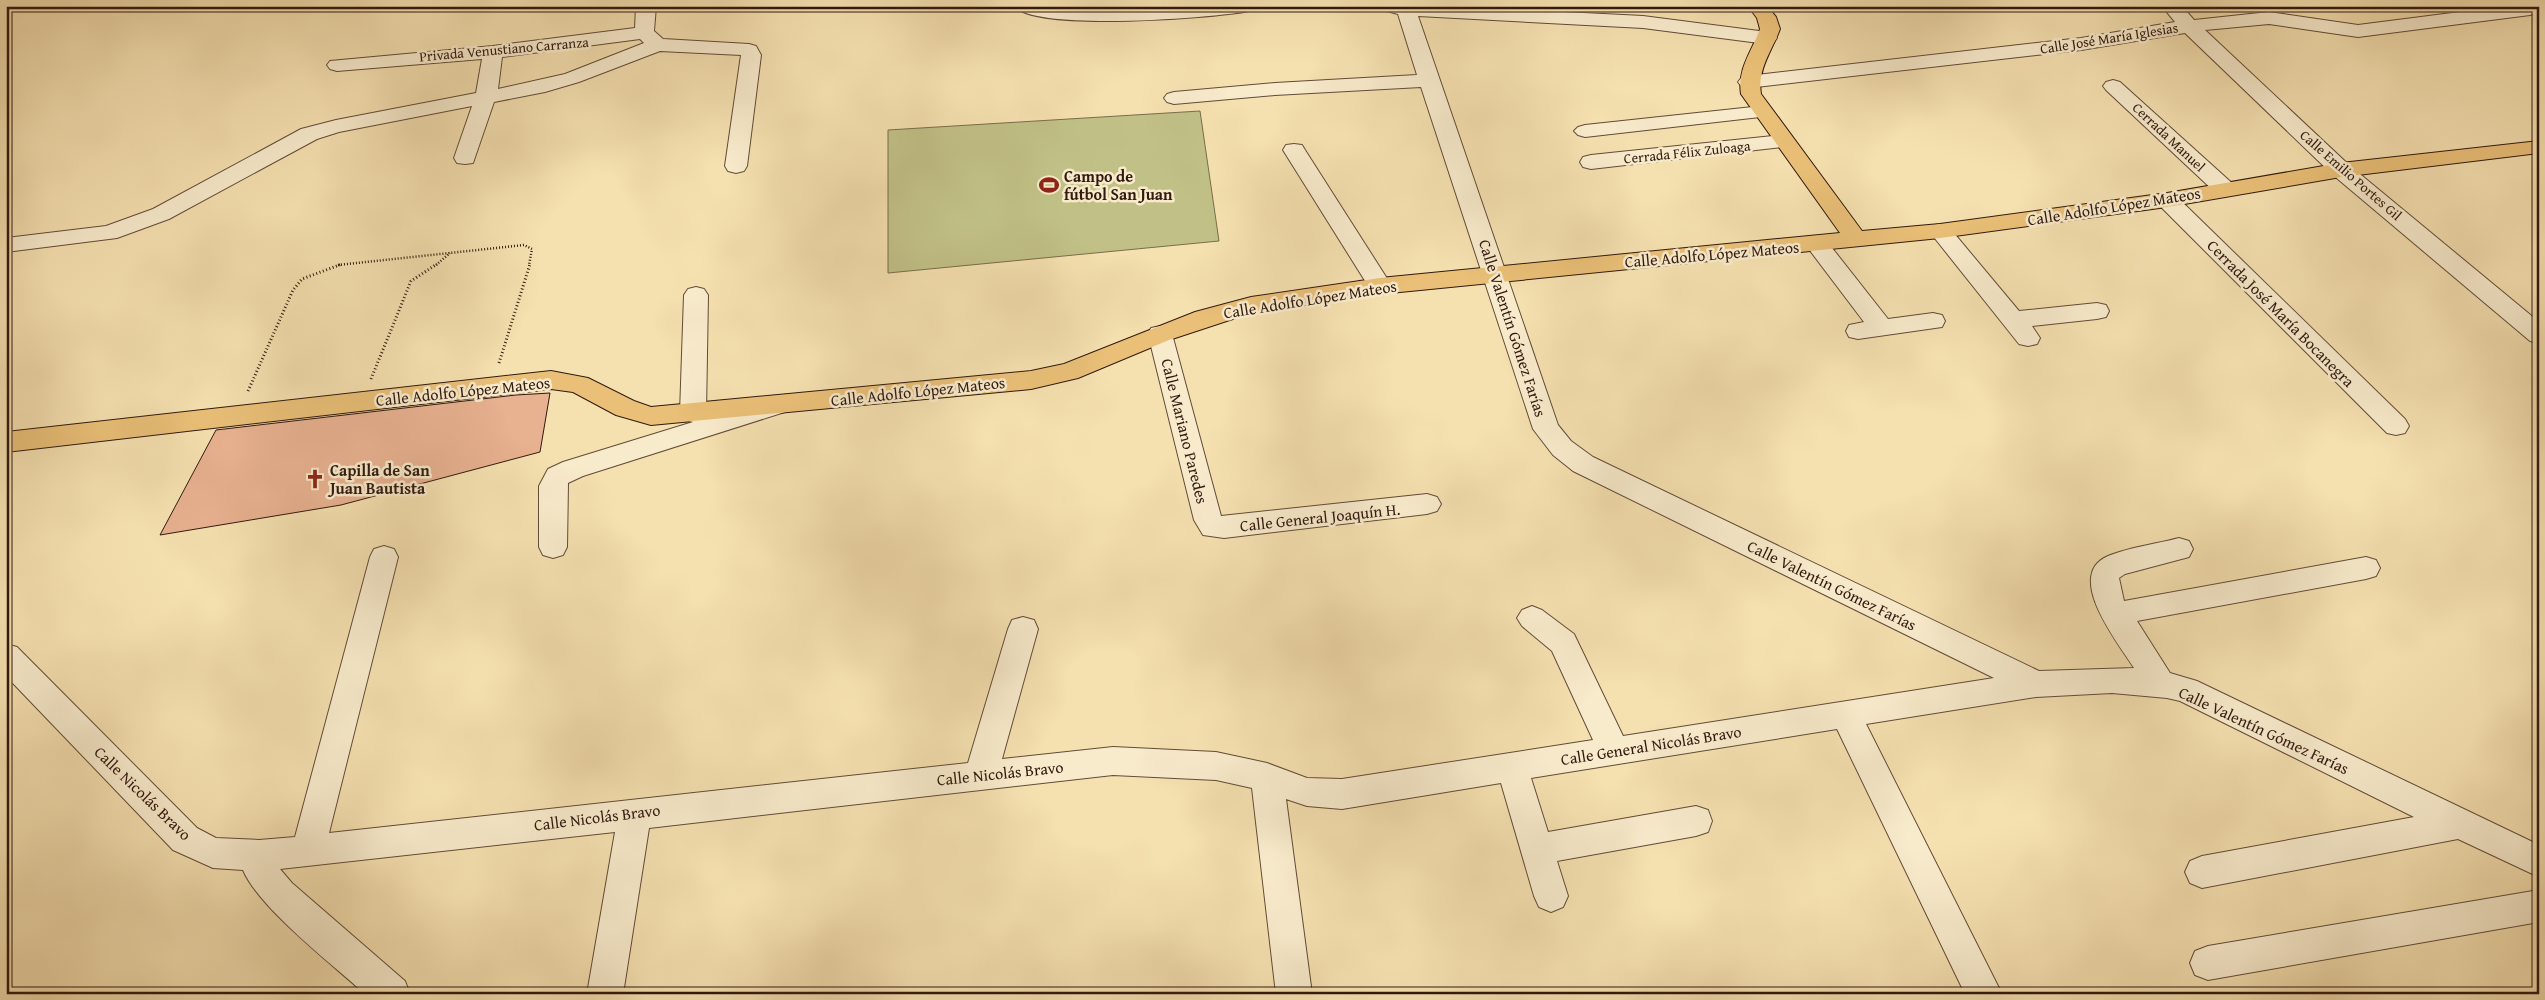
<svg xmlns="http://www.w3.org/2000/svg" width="2545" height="1000" viewBox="0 0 2545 1000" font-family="'Gentium Book Plus',serif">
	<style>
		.green { fill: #c1c187; stroke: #796d4b }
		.building { fill: #e8b190; stroke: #31190f }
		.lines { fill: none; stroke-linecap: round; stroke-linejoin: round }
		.minor-casing { stroke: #624b37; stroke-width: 2 }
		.major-casing { stroke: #31190f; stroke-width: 2 }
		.path-far1 { stroke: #31190f; stroke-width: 2.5; stroke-dasharray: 1 2; stroke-linecap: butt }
		.path { stroke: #31190f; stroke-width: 3; stroke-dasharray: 1 2.5; stroke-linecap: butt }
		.minor { fill: #f8ebcc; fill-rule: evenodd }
		.major { fill: #eac078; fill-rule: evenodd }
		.labels { text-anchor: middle; stroke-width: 5; stroke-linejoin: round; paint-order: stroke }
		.far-street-label { font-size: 14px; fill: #31190f; stroke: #f8ebcc }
		.poi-label { font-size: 16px; font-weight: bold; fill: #31190f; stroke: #f8ebcc; text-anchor: start }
		.street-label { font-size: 16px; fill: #31190f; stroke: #f8ebcc }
	</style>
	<rect width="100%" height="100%" fill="#f5e0b0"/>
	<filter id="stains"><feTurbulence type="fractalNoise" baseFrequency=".004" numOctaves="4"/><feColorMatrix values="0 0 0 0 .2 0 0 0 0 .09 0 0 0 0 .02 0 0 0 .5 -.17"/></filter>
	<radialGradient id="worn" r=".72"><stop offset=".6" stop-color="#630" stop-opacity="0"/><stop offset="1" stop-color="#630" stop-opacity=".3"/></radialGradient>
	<polygon class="green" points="1200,111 1219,241 888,273 888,130"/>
	<polygon class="building" points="550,393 540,452 341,505 160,535 216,430 516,395"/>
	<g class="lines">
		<defs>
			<g id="minor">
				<path d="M 636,6 L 656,6 L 654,31 L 663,39 L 749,44 L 756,46 L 761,55 L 747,166 L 744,171 L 736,173 L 728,171 L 725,166 L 741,55 L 660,51 L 579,82 L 545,92 L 494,102 L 473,163 L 465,164 L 457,163 L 454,158 L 472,106 L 339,132 L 317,139 L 169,219 L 117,238 L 6,252 L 6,238 L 106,226 L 153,209 L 301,129 L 336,120 L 476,93 L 482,59 L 337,71 L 330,69 L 327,65 L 330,61 L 493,46 L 635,28 ZM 640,39 L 644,43 L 565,74 L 498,89 L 502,57 Z"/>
				<path d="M 1015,6 L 1116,9 L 1256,6 L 1254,10 C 1221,18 1032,32 1015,6 Z"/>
				<path d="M 1381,6 L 1445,6 L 1643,16 L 1767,32 L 1774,34 L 1777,38 L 1774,42 L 1767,44 L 1643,28 L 1418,16 L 1558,425 L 1571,441 L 1593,457 L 2039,671 L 2134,668 C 2119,644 2063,575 2108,556 C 2130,547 2156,544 2179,538 L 2189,541 L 2193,549 L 2189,557 L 2125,574 L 2119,578 L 2124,601 L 2366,557 L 2376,560 L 2380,568 L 2376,576 L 2366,579 L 2137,621 L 2170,673 L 2197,681 L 2539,845 L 2539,877 L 2458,839 L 2202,888 L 2190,883 L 2185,872 L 2190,861 L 2202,856 L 2414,817 L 2180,701 L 2167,698 L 2112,693 L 2036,697 L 1866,724 L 2002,994 L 1965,994 L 1837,729 L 1531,778 L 1548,832 L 1696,806 L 1708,810 L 1712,821 L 1708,832 L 1696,836 L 1557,861 L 1568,896 L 1563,907 L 1551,912 L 1539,907 L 1534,896 L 1501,783 L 1342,809 L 1307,806 L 1286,799 L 1312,994 L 1276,994 L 1252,788 L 1216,780 L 1113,775 L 649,828 L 623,994 L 587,994 L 615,832 L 280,869 L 292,883 L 405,981 L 410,994 L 365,994 C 332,964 259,908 243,870 L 213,868 L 173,850 L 6,676 L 6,644 L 17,647 L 197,828 L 216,838 L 259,840 L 295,837 L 370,557 L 374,549 L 384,546 L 394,549 L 398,557 L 329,833 L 968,763 L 1008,629 L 1012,620 L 1023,617 L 1034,620 L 1038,629 L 1002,759 L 1113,747 L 1216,752 L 1267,763 L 1307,778 L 1342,779 L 1593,740 L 1552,651 L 1522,626 L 1517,618 L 1522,610 L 1532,606 L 1542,610 L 1574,634 L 1623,736 L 1994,678 L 1573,471 L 1553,455 L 1533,429 L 1421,87 L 1275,95 L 1174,104 L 1167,102 L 1164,98 L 1167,94 L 1174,92 L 1275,83 L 1417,75 L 1398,14 L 1383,10 Z"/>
				<polygon points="2162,6 2182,6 2194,20 2269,12 2358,25 2507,6 2538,6 2537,13 2530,15 2358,37 2269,24 2205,30 2349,165 2539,322 2539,343 2530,341 2333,175 2185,33 2081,50 1748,88 1741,86 1738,82 1741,78 1748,76 2081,38 2175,22"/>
				<polygon points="2113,80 2120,82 2233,184 2236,189 2233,194 2225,196 2217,194 2106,90 2103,86 2106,82"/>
				<polygon points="1762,106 1769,108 1772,112 1769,116 1585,137 1578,135 1574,131 1578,127 1585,125"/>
				<polygon points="1783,135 1791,136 1794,141 1791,146 1591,169 1583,167 1580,162 1583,157 1591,155"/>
				<polygon points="1294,144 1302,145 1305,150 1388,280 1392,286 1388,292 1380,294 1372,292 1283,150 1286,145"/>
				<polygon points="2167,193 2175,195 2405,419 2409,426 2405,433 2396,435 2387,433 2159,205 2156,200 2159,195"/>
				<polygon points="1940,224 1948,226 2019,311 2097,303 2106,305 2109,311 2106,317 2097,319 2032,326 2040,338 2037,344 2028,346 2019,344 1929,231 1932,226"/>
				<polygon points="1817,237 1825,239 1888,319 1933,313 1942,315 1945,321 1942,327 1858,339 1849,337 1846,331 1849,325 1864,322 1805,244 1809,239"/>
				<polygon points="696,287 704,289 708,295 706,413 702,419 779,396 788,399 792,405 788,411 583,476 568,483 567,547 563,555 553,558 543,555 539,547 539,486 548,469 563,462 693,422 684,420 680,413 684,295 688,289"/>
				<polygon points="1160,326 1169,328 1172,334 1221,516 1427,494 1437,497 1441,504 1437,511 1427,514 1224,538 1203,535 1194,520 1148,334 1151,328"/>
				<polygon points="2539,890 2539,922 2208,980 2195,975 2190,963 2195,951 2208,946"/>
			</g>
			<path id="major" d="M 1748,6 L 1767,6 L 1776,17 L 1780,29 C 1772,51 1757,69 1761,94 L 1862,231 L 1940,224 L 2167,193 L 2341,163 L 2539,141 L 2539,153 L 2341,177 L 2167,207 L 1940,238 L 1380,294 L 1251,313 L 1169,340 L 1078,378 L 1031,389 L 651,425 L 616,415 L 573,392 L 551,389 L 6,452 L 6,432 L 551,371 L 588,378 L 634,401 L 651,407 L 1031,371 L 1064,364 L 1195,312 L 1251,297 L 1380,278 L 1840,233 L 1741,94 C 1737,69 1752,51 1760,29 L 1757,18 Z"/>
		</defs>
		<use href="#minor" class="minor-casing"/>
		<use href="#major" class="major-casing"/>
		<g class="path-far1">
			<polyline points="338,265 524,245 532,249 529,265"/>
			<polyline points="436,265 450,253"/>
		</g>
		<g class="path">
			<polyline points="499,363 530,264"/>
			<polyline points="371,379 411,281 437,264"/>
			<polyline points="248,391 293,290 302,279 342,264"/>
		</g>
		<use href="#minor" class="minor"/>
		<use href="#major" class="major"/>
	</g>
	<defs>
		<symbol id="stadium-bare" viewBox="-9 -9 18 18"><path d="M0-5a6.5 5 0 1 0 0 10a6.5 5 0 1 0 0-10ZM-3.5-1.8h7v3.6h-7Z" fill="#8f2418" stroke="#f8ebcc" stroke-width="2.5" paint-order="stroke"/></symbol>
		<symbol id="church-bare" viewBox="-9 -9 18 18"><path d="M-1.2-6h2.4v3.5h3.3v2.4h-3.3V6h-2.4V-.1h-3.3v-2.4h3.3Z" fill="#8f2418" stroke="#f8ebcc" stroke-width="2.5" paint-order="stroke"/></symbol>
	</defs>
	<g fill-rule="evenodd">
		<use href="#stadium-bare" x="1035" y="171" width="28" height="28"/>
		<use href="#church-bare" x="301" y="465" width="28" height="28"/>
	</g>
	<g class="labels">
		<g class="far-street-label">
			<text transform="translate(2109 38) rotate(-9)" y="5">Calle José María Iglesias</text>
			<text transform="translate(504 49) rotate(-5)" y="5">Privada Venustiano Carranza</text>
			<text transform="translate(2169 137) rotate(43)" y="5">Cerrada Manuel</text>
			<text transform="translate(1687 152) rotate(-6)" y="5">Cerrada Félix Zuloaga</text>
			<text transform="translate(2351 175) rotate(41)" y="5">Calle Emilio Portes Gil</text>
		</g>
		<g class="poi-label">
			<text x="1064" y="182">Campo de<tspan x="1064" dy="18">fútbol San Juan</tspan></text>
			<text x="330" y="476">Capilla de San<tspan x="330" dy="18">Juan Bautista</tspan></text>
		</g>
		<g class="street-label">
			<text transform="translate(2114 206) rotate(-9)" y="6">Calle Adolfo López Mateos</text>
			<text transform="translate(1712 254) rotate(-5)" y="6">Calle Adolfo López Mateos</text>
			<text transform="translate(1310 299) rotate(-9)" y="6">Calle Adolfo López Mateos</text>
			<text transform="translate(2281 313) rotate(45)" y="6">Cerrada José María Bocanegra</text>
			<text transform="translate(1513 328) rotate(72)" y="6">Calle Valentín Gómez Farías</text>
			<text transform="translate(463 391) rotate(-6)" y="6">Calle Adolfo López Mateos</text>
			<text transform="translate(918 391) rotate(-6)" y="6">Calle Adolfo López Mateos</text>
			<text transform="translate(1185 431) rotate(76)" y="6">Calle Mariano Paredes</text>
			<text transform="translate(1320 517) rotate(-6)" y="6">Calle General Joaquín H.</text>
			<text transform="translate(1832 585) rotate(26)" y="6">Calle Valentín Gómez Farías</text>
			<text transform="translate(2264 730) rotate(25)" y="6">Calle Valentín Gómez Farías</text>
			<text transform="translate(1651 745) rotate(-9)" y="6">Calle General Nicolás Bravo</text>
			<text transform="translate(1000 773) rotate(-6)" y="6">Calle Nicolás Bravo</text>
			<text transform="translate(143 793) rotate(44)" y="6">Calle Nicolás Bravo</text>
			<text transform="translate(597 817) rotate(-7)" y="6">Calle Nicolás Bravo</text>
		</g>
	</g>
	<rect width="2545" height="1000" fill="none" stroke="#f5e0b0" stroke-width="25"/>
	<rect x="8" y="8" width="2530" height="985" fill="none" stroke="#31190f" stroke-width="2.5"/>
	<rect x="12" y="12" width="2520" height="975" fill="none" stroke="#31190f"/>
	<rect width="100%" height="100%" filter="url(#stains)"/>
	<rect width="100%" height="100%" fill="url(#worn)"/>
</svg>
